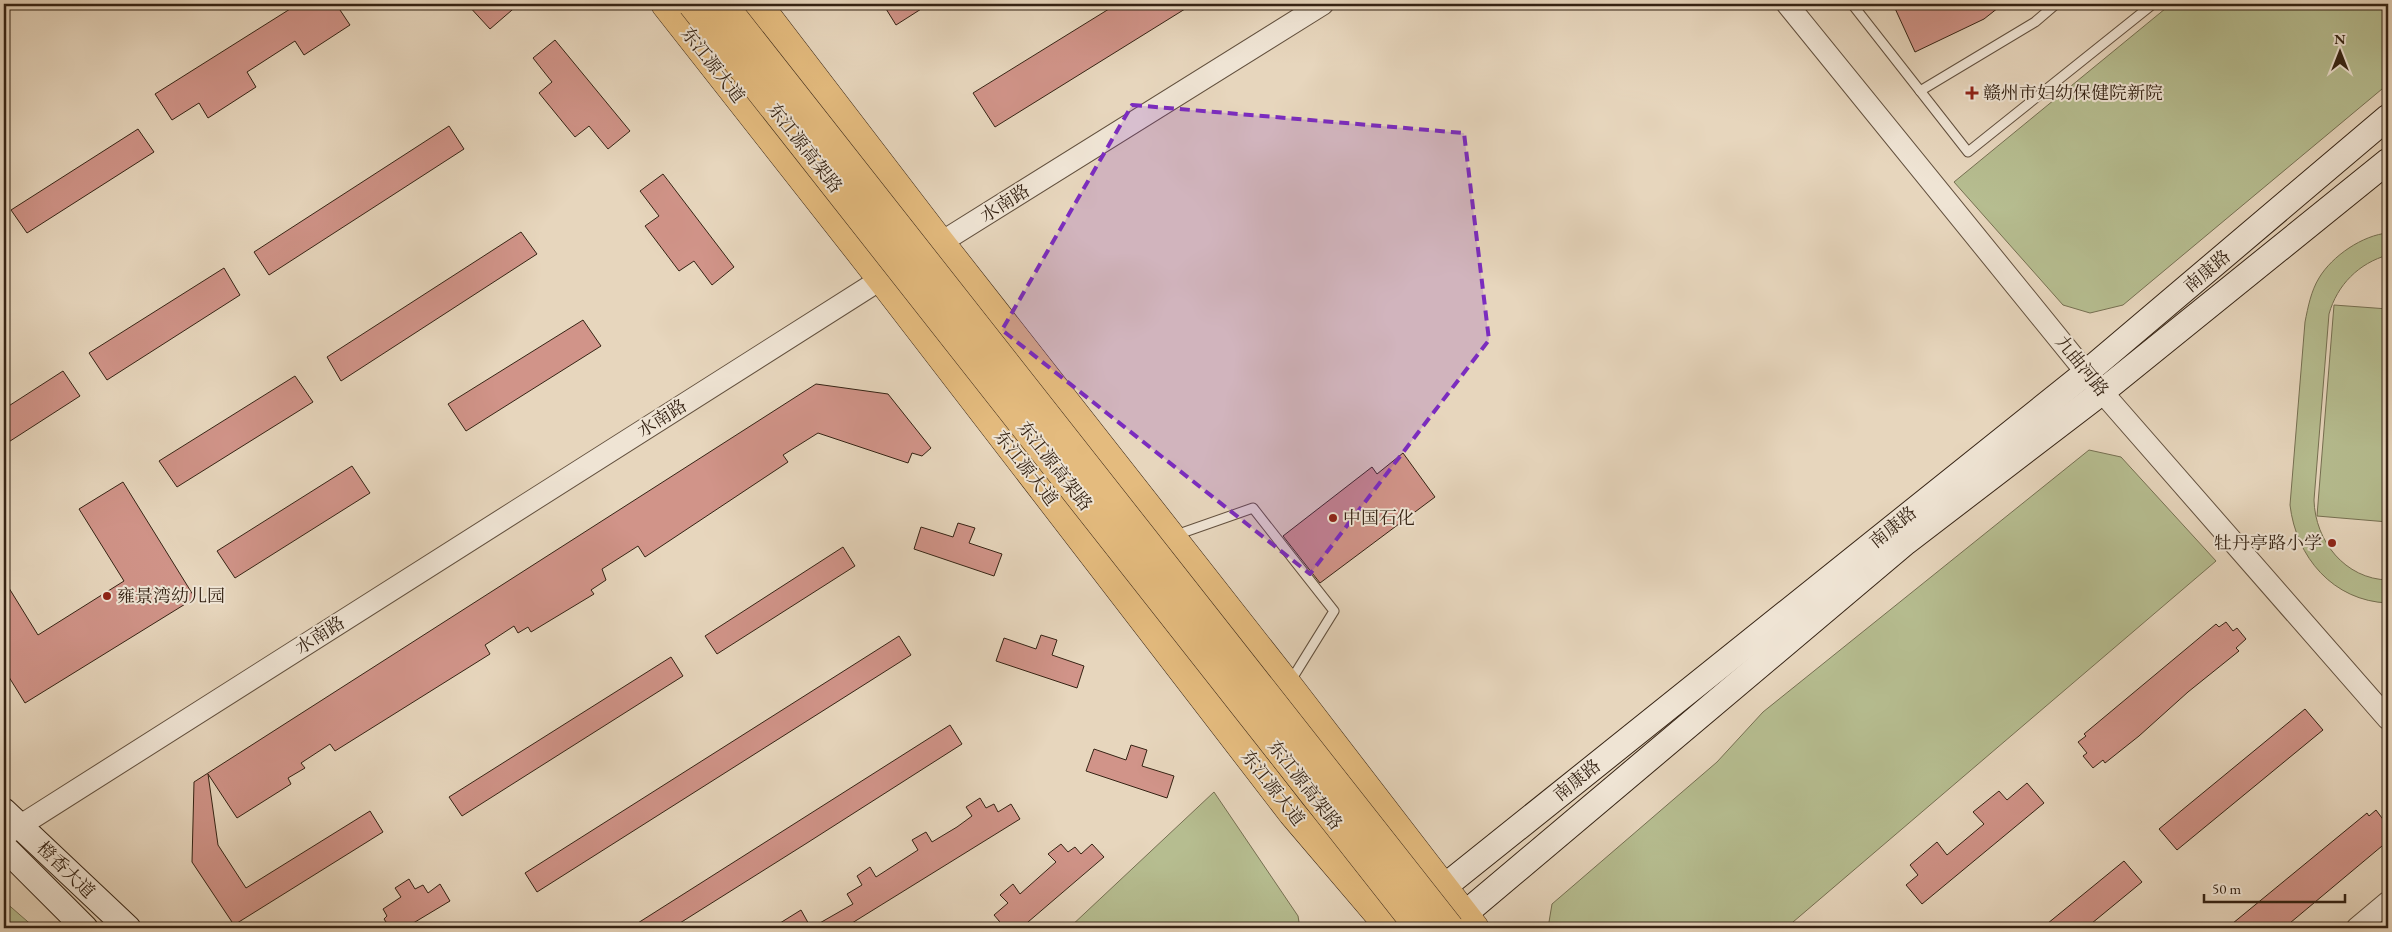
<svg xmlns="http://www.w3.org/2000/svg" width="2392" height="932" viewBox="0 0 2392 932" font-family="'EB Garamond','Noto Serif SC',serif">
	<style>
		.green { fill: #b6bd90; stroke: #767052 }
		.building { fill: #d19489; stroke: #352314 }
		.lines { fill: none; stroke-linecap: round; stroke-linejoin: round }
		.service-casing { stroke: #62503e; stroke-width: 11 }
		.tertiary-casing { stroke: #62503e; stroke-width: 23 }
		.secondary-casing { stroke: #352314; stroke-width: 27 }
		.primary-casing { stroke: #352314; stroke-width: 29 }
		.service { stroke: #efe4d4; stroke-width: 9 }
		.tertiary { stroke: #efe4d4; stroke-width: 21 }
		.secondary { stroke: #efe4d4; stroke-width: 25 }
		.primary { stroke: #e4bb7e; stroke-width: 28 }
		.trunk-bridge-casing { stroke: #352314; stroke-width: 29; stroke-linecap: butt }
		.trunk-bridge { stroke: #e4bb7e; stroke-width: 28 }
		.marked { fill: #7b2cbf; fill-opacity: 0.2; stroke: #7b2cbf; stroke-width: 4; stroke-dasharray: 10 6; stroke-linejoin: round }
		.poi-dot { fill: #8f2418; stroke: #efe4d4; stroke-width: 2 }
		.labels { text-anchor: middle; stroke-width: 4; stroke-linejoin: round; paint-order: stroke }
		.street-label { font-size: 18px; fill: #352314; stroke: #efe4d4 }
		.poi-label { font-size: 18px; fill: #352314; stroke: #efe4d4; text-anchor: start }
	</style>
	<rect width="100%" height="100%" fill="#e7d6bd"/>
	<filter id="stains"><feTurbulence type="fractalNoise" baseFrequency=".004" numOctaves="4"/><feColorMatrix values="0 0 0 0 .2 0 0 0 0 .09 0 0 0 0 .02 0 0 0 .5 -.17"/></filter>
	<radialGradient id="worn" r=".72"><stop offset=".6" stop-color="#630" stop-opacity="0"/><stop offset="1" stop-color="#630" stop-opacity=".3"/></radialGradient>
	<g class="green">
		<polygon points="2171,4 2388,4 2388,84 2123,305 2090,313 2063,305 1954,182"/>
		<path d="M 2388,233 L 2388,255 C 2359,263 2337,285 2329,314 L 2314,500 C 2315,541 2345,579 2388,580 L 2388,603 C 2333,601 2296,557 2290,505 L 2305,322 C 2308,307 2311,291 2319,278 C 2332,256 2363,235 2388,233 Z"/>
		<polygon points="2334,305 2388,309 2388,522 2317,516"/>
		<polygon points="2089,450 2121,457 2216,561 1786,928 1548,928 1552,904 1717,762 1763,712"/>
		<polygon points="1214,792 1298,916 1300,928 1069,928"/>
		<polygon points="4,901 35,928 4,928"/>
	</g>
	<g class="building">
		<polygon points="298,4 336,4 350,25 304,55 295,41 247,72 256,87 208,118 199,103 172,120 155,94"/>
		<polygon points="467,4 519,4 490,29"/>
		<polygon points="883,4 929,4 896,25"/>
		<polygon points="1117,4 1193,4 995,127 973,93"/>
		<polygon points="1893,4 2003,4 1984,19 1915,52"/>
		<polygon points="555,40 630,131 608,149 589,126 575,137 539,93 552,82 533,58"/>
		<polygon points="449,126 464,149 269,275 254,252"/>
		<polygon points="138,129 154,152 27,233 11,210"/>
		<polygon points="663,174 734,267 712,285 694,261 679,271 645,226 659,216 640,191"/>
		<polygon points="521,232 537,254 341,381 327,357"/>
		<polygon points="224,268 240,295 107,380 89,353"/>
		<polygon points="583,320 601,346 466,431 448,404"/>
		<polygon points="63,371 80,396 4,445 4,409"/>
		<polygon points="295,376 313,402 177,487 159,461"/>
		<polygon points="816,384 888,394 931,448 922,456 912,453 908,463 818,433 783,455 788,462 645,557 638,546 602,569 606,580 591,590 594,594 531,632 528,627 518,633 514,626 485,645 490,654 335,751 330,744 301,763 305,768 288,778 291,784 237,818 208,774 218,845 246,888 370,811 383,832 234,925 192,862 194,782"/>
		<polygon points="1403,453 1435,497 1320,583 1283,536 1372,467 1377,474"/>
		<polygon points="352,466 370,493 235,578 217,551"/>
		<polygon points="123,482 195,598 25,703 4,669 4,580 38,635 124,581 79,509"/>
		<polygon points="958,523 975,528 969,543 1002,554 994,576 914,549 921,527 953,537"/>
		<polygon points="843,547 855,566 717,654 705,636"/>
		<polygon points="2226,622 2233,631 2237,628 2246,639 2236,648 2239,651 2188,692 2139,736 2105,763 2103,760 2093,768 2083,756 2087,753 2078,742 2086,736 2084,734 2216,624 2219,627"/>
		<polygon points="1041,635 1057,640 1052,655 1084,666 1077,688 996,661 1004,638 1036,649"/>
		<polygon points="899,636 911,655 537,892 525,873"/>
		<polygon points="671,657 683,676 462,816 449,797"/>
		<polygon points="2305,709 2323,730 2177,850 2159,829"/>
		<polygon points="950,725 962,744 807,843 672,928 630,928"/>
		<polygon points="1131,745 1147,750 1142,766 1174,776 1167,798 1086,771 1094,749 1126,760"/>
		<polygon points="2027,783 2044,803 1922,904 1906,885 1918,875 1910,865 1937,842 1947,855 1984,824 1973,812 1999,791 2007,800"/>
		<polygon points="980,798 986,808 994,804 998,812 1011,804 1020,819 844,928 772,928 801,910 811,928 853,904 847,894 862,885 857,876 870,867 876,877 918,850 912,840 926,832 932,842 957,827 972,816 966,807"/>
		<polygon points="2376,810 2388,826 2388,841 2284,928 2227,928 2367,813 2369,816"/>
		<polygon points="1061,844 1068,852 1075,847 1081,854 1092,844 1104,857 1021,928 1005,928 994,915 1008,903 1000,895 1013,884 1020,894 1056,862 1048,854"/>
		<polygon points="2124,861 2142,882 2086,928 2042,928"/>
		<polygon points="409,879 415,889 423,885 428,893 440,884 450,901 405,928 390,928 384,919 387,916 383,909 401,897 395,888"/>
	</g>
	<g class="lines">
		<defs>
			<g id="service">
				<polyline points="1852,4 1968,152 2153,4"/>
				<polyline points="1920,91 2035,22 2056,4"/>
				<polyline points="1176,535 1253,508 1334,611 1290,682"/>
			</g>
			<g id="tertiary">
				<polyline points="1787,4 2102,392 2388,719"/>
				<polyline points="929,250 1323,4"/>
				<polyline points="4,836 894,271"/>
				<polyline points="2357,928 2388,902"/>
			</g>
			<g id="secondary">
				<polyline points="4,811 128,928"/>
				<polyline points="4,847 85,928"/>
				<polyline points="1429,899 2087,372 2388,117"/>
				<polyline points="1449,927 1906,542 2102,392 2388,161"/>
			</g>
			<g id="primary">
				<polyline points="665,4 881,279 1292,813 1390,928"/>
				<polyline points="758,4 941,243 1288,685 1475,928"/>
			</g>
		</defs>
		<use href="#service" class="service-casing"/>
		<use href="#tertiary" class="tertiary-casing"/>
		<use href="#secondary" class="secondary-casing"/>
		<use href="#primary" class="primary-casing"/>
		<use href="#service" class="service"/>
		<use href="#tertiary" class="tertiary"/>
		<use href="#secondary" class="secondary"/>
		<use href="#primary" class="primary"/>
		<defs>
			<g id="trunk-bridge">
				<polyline points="692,4 1419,928"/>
				<polyline points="723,4 1450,928"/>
			</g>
		</defs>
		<use href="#trunk-bridge" class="trunk-bridge-casing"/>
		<use href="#trunk-bridge" class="trunk-bridge"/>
	</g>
	<path class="marked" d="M 1132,105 L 1464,133 L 1489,340 L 1310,574 L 1002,330 Z"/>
	<g class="poi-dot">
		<path d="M1969.5 85.5h5v5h5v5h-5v5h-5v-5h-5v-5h5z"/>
		<circle cx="1333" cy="518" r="5"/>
		<circle cx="2332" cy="543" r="5"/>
		<circle cx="107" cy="596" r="5"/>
	</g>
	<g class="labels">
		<g class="street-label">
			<text transform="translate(713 65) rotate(52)" y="6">东江源大道</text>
			<text transform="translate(805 148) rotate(52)" y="6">东江源高架路</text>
			<text transform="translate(1005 203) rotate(-32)" y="6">水南路</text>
			<text transform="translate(2207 271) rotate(-40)" y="6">南康路</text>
			<text transform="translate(2082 366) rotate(51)" y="6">九曲河路</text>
			<text transform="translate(662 418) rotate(-32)" y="6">水南路</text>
			<text transform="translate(1055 466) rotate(52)" y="6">东江源高架路</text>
			<text transform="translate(1026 468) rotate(52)" y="6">东江源大道</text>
			<text transform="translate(1893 527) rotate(-39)" y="6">南康路</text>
			<text transform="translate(320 635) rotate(-32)" y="6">水南路</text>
			<text transform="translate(1577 780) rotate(-39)" y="6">南康路</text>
			<text transform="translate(1305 785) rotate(52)" y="6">东江源高架路</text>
			<text transform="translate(1273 788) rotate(52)" y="6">东江源大道</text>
			<text transform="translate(66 870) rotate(44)" y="6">橙香大道</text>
		</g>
		<g class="poi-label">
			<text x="1983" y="99">赣州市妇幼保健院新院</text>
			<text x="1343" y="524">中国石化</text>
			<text x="2322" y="549" text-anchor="end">牡丹亭路小学</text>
			<text x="117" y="602">雍景湾幼儿园</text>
		</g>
	</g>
	<rect width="2392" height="932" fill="none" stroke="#e7d6bd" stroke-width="20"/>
	<rect x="5" y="5" width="2382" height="922" fill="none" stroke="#352314" stroke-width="2.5"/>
	<rect x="10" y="10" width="2372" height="912" fill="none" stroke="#352314"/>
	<g transform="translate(2340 52)" stroke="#efe4d4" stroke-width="4" paint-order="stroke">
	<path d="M0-4L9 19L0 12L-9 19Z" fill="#352314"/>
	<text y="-8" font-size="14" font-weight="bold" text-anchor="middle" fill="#352314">N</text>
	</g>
	<path d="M2204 894v8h141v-8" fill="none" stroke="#352314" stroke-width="2.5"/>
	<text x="2212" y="894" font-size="15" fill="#352314" stroke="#efe4d4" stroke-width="4" paint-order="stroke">50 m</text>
	<rect width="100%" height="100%" filter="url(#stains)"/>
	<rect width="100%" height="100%" fill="url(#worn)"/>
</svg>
